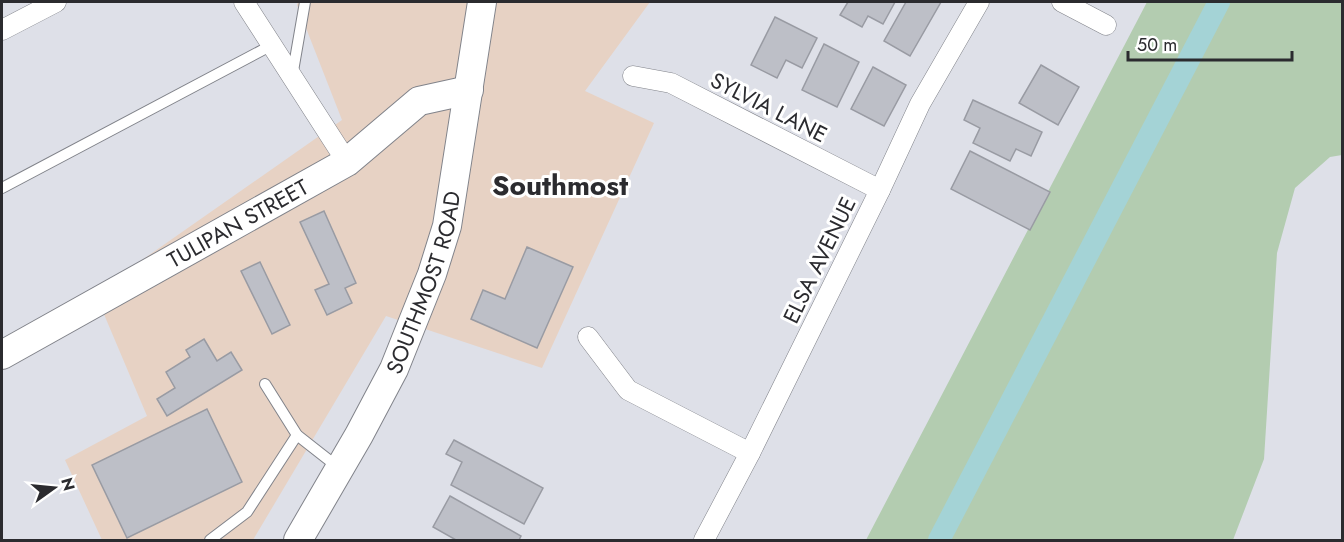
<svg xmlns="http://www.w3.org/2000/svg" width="1344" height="542" viewBox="0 0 1344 542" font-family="Jost,sans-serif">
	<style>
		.commercial { fill: #e7d2c4 }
		.green { fill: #b3ccb0 }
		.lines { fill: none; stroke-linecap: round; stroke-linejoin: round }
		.canal { stroke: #a4d3d6; stroke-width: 22 }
		.building { fill: #bdbfc7; stroke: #999ba3; stroke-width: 1.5 }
		.lane-casing { stroke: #81838a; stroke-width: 12 }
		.street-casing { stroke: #81838a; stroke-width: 21 }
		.secondary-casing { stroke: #81838a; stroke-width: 30 }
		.lane { stroke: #fff; stroke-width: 10 }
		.street { stroke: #fff; stroke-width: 20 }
		.secondary { stroke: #fff; stroke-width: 28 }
		.labels { text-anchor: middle; stroke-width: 6; stroke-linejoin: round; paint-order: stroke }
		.street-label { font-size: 22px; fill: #2b2b2f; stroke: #fff }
		.district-label { font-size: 28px; font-weight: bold; fill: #2b2b2f; stroke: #fff }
	</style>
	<rect width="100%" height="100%" fill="#dee0e8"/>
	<polygon class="commercial" points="298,2 650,2 585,91 654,123 542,368 386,316 253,540 102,540 65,460 147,416 95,293 342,120 297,5"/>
	<polygon class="green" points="1147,2 1342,2 1342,155 1330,157 1295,188 1277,253 1264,459 1233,540 866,540"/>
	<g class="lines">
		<polyline class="canal" points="939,540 1219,2"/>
	</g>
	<g class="building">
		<polygon points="848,2 895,2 883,24 868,16 862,27 840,15"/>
		<polygon points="906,2 941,2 910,56 884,41"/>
		<polygon points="775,17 817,38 802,68 786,60 777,78 751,65"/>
		<polygon points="824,44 859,62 837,107 802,90"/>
		<polygon points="1041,65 1079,87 1058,125 1019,103"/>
		<polygon points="873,67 906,85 884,126 851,109"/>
		<polygon points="973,100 1042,132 1031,156 1016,149 1010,161 973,143 980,128 964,120"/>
		<polygon points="970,151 1050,192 1030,230 951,189"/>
		<polygon points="324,211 356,283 345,288 352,303 327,315 315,290 329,284 300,222"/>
		<polygon points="527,247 573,267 537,348 471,319 483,290 505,299"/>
		<polygon points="260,262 290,325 272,334 241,271"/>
		<polygon points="204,339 217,361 231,352 242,370 167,416 157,399 175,388 166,372 190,357 186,350"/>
		<polygon points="207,409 242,482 127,538 92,465"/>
		<polygon points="454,440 543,488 524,524 451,485 462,462 446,454"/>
		<polygon points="450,496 521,536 519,540 456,540 433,527"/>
	</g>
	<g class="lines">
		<defs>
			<g id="lane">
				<polyline points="292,77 305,2"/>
				<polyline points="2,188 272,45"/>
				<polyline points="265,384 297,435 339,468"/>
				<polyline points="210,540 247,512 297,435"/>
			</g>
			<g id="street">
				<polyline points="244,2 347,162"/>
				<polyline points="1062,2 1106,25"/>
				<polyline points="2,30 56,2"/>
				<polyline points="633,76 671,83 880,190"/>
				<polyline points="588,337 628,390 750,453"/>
				<polyline points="704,540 750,453 880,190 920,104 979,2"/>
			</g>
			<g id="secondary">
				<path id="s1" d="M 2,355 L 347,162 L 419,101 L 469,90"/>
				<path id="s2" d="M 298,540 L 359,435 L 394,369 L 432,274 L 447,226 L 482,2"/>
			</g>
		</defs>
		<use href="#lane" class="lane-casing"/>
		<use href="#street" class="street-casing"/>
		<use href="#secondary" class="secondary-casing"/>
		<use href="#lane" class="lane"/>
		<use href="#street" class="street"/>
		<use href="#secondary" class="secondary"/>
	</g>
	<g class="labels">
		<g class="street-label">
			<text transform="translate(769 107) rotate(27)" y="8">SYLVIA LANE</text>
			<text dy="8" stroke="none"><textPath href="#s1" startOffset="270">TULIPAN STREET</textPath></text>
			<text transform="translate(819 260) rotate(-64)" y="8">ELSA AVENUE</text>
			<text dy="8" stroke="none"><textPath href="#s2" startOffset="288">SOUTHMOST ROAD</textPath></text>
		</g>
		<g class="district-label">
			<text x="560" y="195">Southmost</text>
		</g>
	</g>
	<rect width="1344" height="542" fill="none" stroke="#2b2b2f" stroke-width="6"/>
	<g transform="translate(54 488) rotate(75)" stroke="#ffffff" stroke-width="4.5" paint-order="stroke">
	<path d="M0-4.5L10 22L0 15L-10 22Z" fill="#2b2b2f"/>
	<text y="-9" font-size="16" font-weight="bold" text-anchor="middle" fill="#2b2b2f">N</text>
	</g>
	<path d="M1128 51v9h164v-9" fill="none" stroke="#2b2b2f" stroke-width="3"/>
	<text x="1137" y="51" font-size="18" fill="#2b2b2f" stroke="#ffffff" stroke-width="4.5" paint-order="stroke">50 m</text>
</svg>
